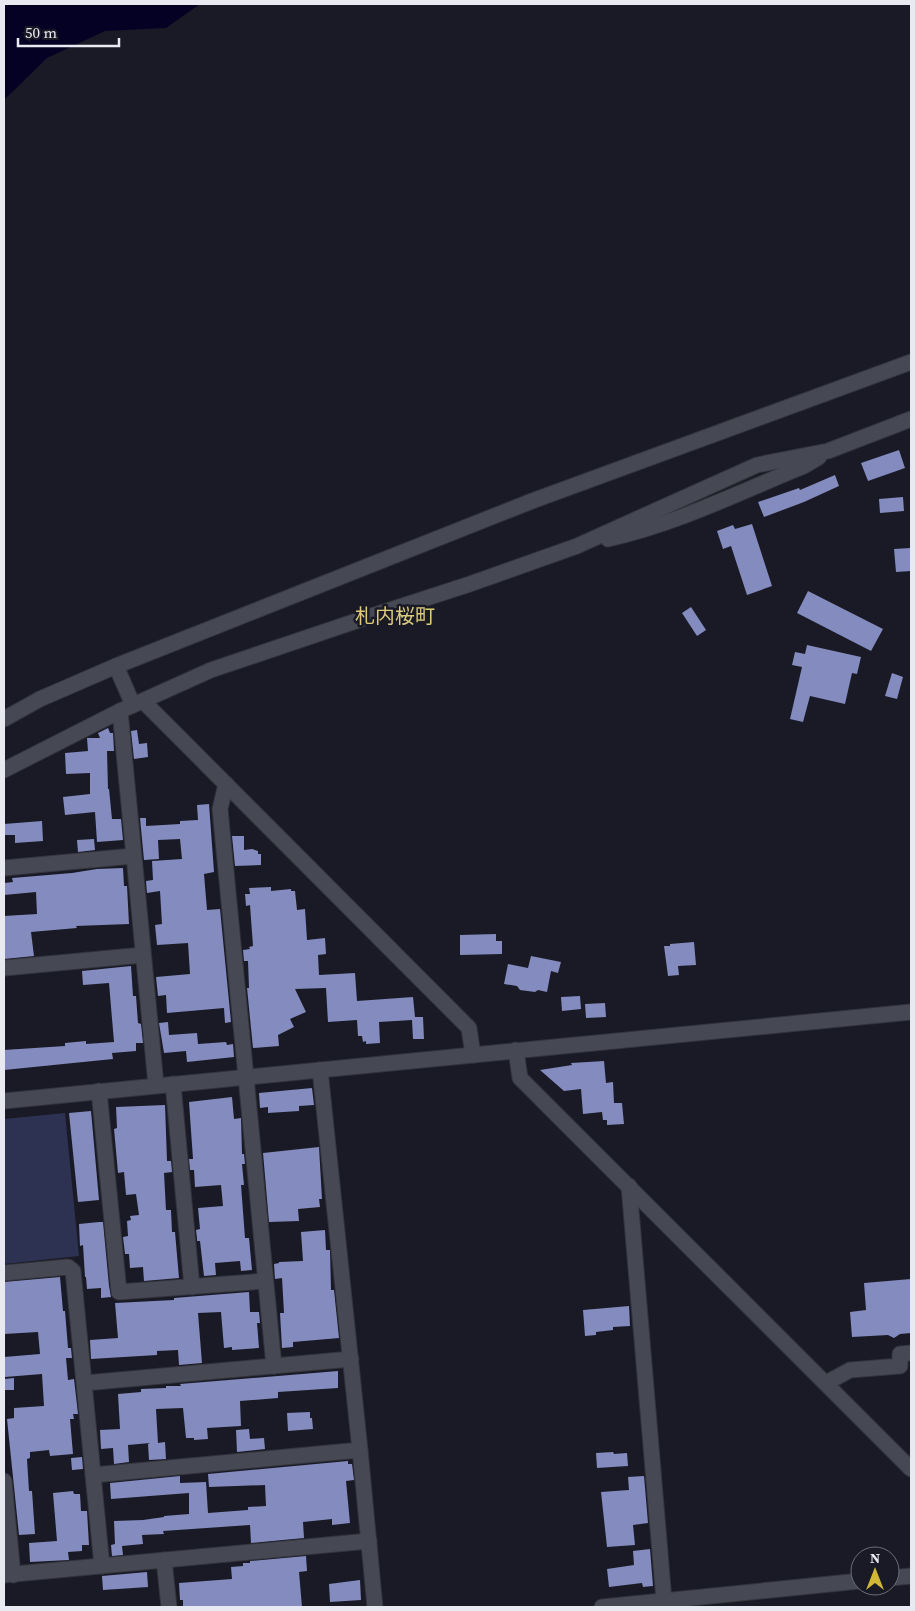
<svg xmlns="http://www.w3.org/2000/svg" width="915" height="1611" viewBox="0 0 915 1611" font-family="'Source Serif 4','Noto Sans JP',serif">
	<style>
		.green { fill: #2e3252 }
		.water { fill: #050125 }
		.building { fill: #848bbe }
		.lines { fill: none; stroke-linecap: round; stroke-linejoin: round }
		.minor-casing { stroke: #32333b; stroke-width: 17 }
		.minor { stroke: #464854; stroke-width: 15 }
		.labels { text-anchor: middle; stroke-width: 5; stroke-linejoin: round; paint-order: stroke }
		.quarter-label { font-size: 20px; fill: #dccb7d; stroke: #191a25 }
	</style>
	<rect width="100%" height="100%" fill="#191a25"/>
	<polygon class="green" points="65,1113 79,1256 4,1264 4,1119"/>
	<polygon class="water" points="4,4 200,4 166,28 105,31 47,58 4,100"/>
	<g class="building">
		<polygon points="899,450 905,468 868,481 861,463"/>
		<polygon points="835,475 839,486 804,502 764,517 758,502 799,488 800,490"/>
		<polygon points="903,497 904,511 880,513 879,499"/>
		<polygon points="752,524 772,586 747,595 731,546 723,549 717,531 733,525 735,529"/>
		<polygon points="910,548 911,571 896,572 894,549"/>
		<polygon points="808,591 883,629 871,651 797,613"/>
		<polygon points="691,607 706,630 697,636 682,613"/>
		<polygon points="807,645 861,657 857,674 852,673 845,704 810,696 803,722 790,719 802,667 792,665 795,652 805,654"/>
		<polygon points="892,673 903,677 897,699 885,696"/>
		<polygon points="108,728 110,733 113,733 114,751 107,751 108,789 109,789 112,819 121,819 123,840 97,842 95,812 65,815 63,797 90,794 90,773 66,774 65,753 88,751 87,738 100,738 98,733"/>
		<polygon points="137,730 139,744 147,743 148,757 134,759 131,731"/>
		<polygon points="209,804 214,872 204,874 207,910 220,909 231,1022 225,1023 224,1008 167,1013 166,995 158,996 156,977 190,974 188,943 157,945 155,925 162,924 160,891 147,893 146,881 153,880 152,861 182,859 180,839 158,840 159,859 144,860 140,818 146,818 146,826 180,824 180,821 198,820 197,805"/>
		<polygon points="42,821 43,841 15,843 15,835 4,835 4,824"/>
		<polygon points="232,836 244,836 244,850 252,849 258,851 258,854 261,854 261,865 235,866"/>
		<polygon points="94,839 95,850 78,852 77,840"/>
		<polygon points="123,868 124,886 127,886 129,924 76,926 77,928 31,932 34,956 4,959 4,916 37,914 36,892 4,895 4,883 13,882 12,878 72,873 97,869"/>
		<polygon points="271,887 271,891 291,889 291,891 295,891 297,910 305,909 307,940 325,938 326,954 318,955 319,975 355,973 357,1001 413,997 415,1017 423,1017 424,1039 413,1039 412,1020 379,1022 380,1043 366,1044 366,1041 363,1042 362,1036 358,1036 357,1020 328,1022 326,988 295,989 306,1012 290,1019 294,1027 278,1035 279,1046 253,1048 247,988 249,988 248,961 244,961 243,950 250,949 249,947 253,946 250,905 246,906 245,894 250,894 249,888"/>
		<polygon points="496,934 496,941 502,941 502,954 460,955 460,935"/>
		<polygon points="694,942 696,965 678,966 679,975 668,976 664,946 670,946 670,944"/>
		<polygon points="531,956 561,962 558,973 551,971 547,992 538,990 535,992 520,990 517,986 504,984 508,964 528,968"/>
		<polygon points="131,966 133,996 136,996 138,1023 141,1024 143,1043 136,1043 136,1051 112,1053 113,1059 4,1070 4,1050 65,1046 65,1043 86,1041 86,1044 114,1042 109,983 83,985 82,971"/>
		<polygon points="580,996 581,1009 562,1011 561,997"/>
		<polygon points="605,1003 606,1017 586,1018 585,1004"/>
		<polygon points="168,1022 169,1035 197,1033 198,1044 226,1042 227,1045 233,1044 234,1057 187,1062 186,1051 164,1053 159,1023"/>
		<polygon points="604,1061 606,1083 613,1082 614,1103 622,1103 624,1124 607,1125 607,1120 603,1120 602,1112 583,1114 581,1089 564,1091 540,1070 572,1065 571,1063"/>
		<polygon points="312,1088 314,1105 299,1106 299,1111 268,1113 268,1107 260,1108 259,1093"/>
		<polygon points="232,1097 234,1119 241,1118 242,1154 244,1154 245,1164 242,1164 244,1185 241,1185 245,1238 249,1238 252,1270 241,1271 240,1261 215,1263 216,1275 204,1276 200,1241 197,1241 197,1238 196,1230 200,1229 198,1208 223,1206 221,1185 195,1187 194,1170 190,1170 189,1159 193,1159 189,1102"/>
		<polygon points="165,1105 167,1161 171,1161 172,1172 164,1173 166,1210 171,1210 172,1232 175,1232 179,1278 144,1281 143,1267 130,1268 129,1254 125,1254 123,1237 128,1236 127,1221 131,1220 130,1216 139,1215 136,1194 126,1195 124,1172 118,1173 114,1129 117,1128 116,1107"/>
		<polygon points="91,1111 99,1200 78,1202 69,1113"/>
		<polygon points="319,1147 322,1199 319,1199 320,1207 298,1209 299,1221 269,1222 263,1153"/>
		<polygon points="99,1222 103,1222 109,1286 111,1297 101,1298 101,1288 87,1289 86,1277 85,1277 83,1245 80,1246 79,1224"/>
		<polygon points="325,1230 326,1250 330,1250 331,1290 334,1290 339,1338 293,1342 293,1347 282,1348 280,1313 284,1313 282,1278 275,1279 274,1264 279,1263 279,1262 303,1261 301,1232"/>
		<polygon points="60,1277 63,1311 65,1311 68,1348 71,1348 72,1358 66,1358 68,1380 74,1379 78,1414 73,1414 74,1419 70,1419 73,1454 50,1456 49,1450 30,1452 30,1458 27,1459 29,1491 32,1491 35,1534 19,1535 7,1419 14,1418 14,1408 44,1406 42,1374 5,1377 4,1357 40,1354 38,1332 4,1334 4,1282"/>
		<polygon points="911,1279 911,1333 900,1334 894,1338 888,1335 852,1337 850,1312 866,1310 864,1283"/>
		<polygon points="249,1292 250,1312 259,1312 260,1323 257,1323 259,1348 232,1350 232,1347 224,1348 221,1312 198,1313 202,1363 179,1365 178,1350 157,1351 157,1355 91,1359 90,1340 118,1338 115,1303 174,1300 174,1298"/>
		<polygon points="629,1306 630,1326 613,1327 613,1330 596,1332 596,1335 585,1336 583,1310"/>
		<polygon points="338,1371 338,1388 278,1392 278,1398 240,1401 241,1426 207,1428 208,1439 194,1440 194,1438 186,1438 183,1408 156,1409 158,1443 165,1442 166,1459 149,1460 148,1444 150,1443 128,1445 129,1462 114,1464 113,1448 101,1449 100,1430 120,1429 118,1394 141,1392 141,1389 166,1388 166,1386 181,1386 180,1384"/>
		<polygon points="14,1378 14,1390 4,1390 4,1379"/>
		<polygon points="310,1412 310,1418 312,1418 313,1429 288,1431 287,1413"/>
		<polygon points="249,1429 250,1439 264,1438 265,1449 237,1452 236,1430"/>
		<polygon points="613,1452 614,1454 627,1453 628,1466 597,1468 596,1453"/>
		<polygon points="82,1457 83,1469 72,1470 71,1458"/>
		<polygon points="348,1461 348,1464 352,1464 354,1480 346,1481 350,1523 332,1525 332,1519 303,1522 304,1538 251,1543 250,1525 163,1531 164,1534 142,1535 143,1544 122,1546 123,1555 112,1556 111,1545 115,1544 114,1521 143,1520 164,1517 164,1516 189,1514 189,1493 111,1499 110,1483 180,1476 180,1483 206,1482 208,1513 248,1510 248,1507 266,1506 265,1485 209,1487 208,1474"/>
		<polygon points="644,1476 648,1523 633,1525 635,1545 607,1547 601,1492 629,1490 628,1477"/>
		<polygon points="73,1491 74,1494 80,1494 81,1511 87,1511 89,1545 82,1545 82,1551 68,1552 69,1560 30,1562 29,1543 57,1541 53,1493"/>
		<polygon points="650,1549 653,1586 643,1587 642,1583 609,1587 607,1569 634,1565 633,1551"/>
		<polygon points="306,1556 307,1571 299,1572 302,1607 183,1607 183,1600 180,1600 179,1583 232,1579 231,1567 243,1566 243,1563 250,1563 250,1561"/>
		<polygon points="147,1572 148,1587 103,1590 102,1576"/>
		<polygon points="360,1580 361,1600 330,1602 329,1584"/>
	</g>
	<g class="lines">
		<defs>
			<g id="minor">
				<path d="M 608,539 C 676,524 740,492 804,466 L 819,457"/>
				<polyline points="116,666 133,705"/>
				<polyline points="143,701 469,1028 473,1055"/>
				<polyline points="120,711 156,1085"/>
				<polyline points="4,719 40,699 116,666 532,501 911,362"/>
				<polyline points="4,770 120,711 211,670 365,618 470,584 577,546 757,465 828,451 911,419"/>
				<polyline points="226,784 220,809 274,1366"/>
				<polyline points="4,868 133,856"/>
				<polyline points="4,968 143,955"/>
				<polyline points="516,1050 520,1078 911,1469"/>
				<polyline points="320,1070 360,1450 375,1607"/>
				<polyline points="173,1084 192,1287"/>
				<polyline points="99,1091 119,1292 265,1281"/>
				<polyline points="4,1101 911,1012"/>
				<polyline points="629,1186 664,1600"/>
				<polyline points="4,1273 68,1267 73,1271 102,1566"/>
				<polyline points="85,1383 351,1359"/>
				<polyline points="826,1383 850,1370 900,1366 900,1354 911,1353"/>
				<polyline points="93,1475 360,1450"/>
				<polyline points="4,1481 13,1575"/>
				<polyline points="164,1560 169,1607"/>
				<polyline points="4,1575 369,1541"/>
				<polyline points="890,1578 911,1576"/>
				<polyline points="602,1607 860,1581"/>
			</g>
		</defs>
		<use href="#minor" class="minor-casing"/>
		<use href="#minor" class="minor"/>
	</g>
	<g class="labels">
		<g class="quarter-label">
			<text x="395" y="623">札内桜町</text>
		</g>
	</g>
	<rect width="915" height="1611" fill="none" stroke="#e8e9f1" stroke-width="10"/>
	<g transform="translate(875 1571)"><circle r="24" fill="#191a25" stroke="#6c6d77"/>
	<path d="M0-4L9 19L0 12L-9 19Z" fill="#d0b736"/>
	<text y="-8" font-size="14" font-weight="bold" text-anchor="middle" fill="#e8e9f1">N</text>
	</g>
	<path d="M18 38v8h101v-8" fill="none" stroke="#e8e9f1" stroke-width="2.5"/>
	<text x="25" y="38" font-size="15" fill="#e8e9f1" stroke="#191a25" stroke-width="4" paint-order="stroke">50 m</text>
</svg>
